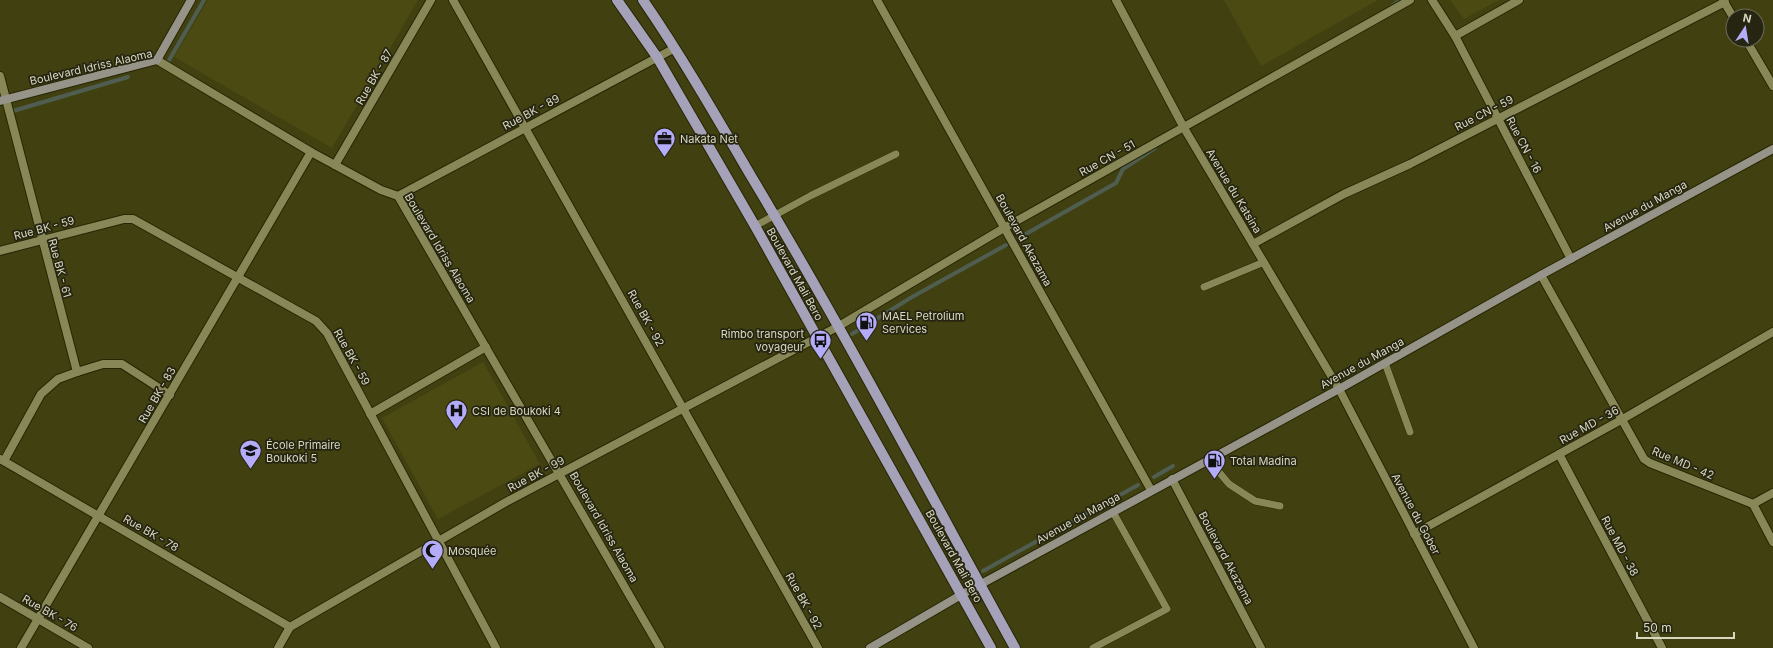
<svg xmlns="http://www.w3.org/2000/svg" width="1773" height="648" viewBox="0 0 1773 648" font-family="Inter,sans-serif">
	<style>
		.built { fill: #4b4a12 }
		.lines { fill: none; stroke-linecap: round; stroke-linejoin: round }
		.stream { stroke: #505e51; stroke-width: 4 }
		.lane-casing { stroke: #272603; stroke-width: 8 }
		.street-casing { stroke: #272603; stroke-width: 10 }
		.secondary-casing { stroke: #272603; stroke-width: 10 }
		.primary-casing { stroke: #272603; stroke-width: 12 }
		.lane { stroke: #878758; stroke-width: 7 }
		.street { stroke: #878758; stroke-width: 8 }
		.secondary { stroke: #969489; stroke-width: 8 }
		.primary { stroke: #a4a1b9; stroke-width: 10 }
		.labels { text-anchor: middle; stroke-width: 3.5; stroke-linejoin: round; paint-order: stroke }
		.street-label { font-size: 11px; fill: #d8d8c0; stroke: #262512 }
		.poi-label { font-size: 11px; fill: #d8d8c0; stroke: #262512; text-anchor: start }
	</style>
	<rect width="100%" height="100%" fill="#414011"/>
	<g class="built">
		<polygon points="208,0 418,0 332,148 174,57"/>
		<polygon points="1224,0 1378,0 1261,66"/>
		<polygon points="1450,0 1499,0 1464,19"/>
		<polygon points="483,362 540,464 438,519 382,418"/>
	</g>
	<g class="lines">
		<g class="stream">
			<polyline points="1392,6 1400,0"/>
			<polyline points="168,62 204,0"/>
			<polyline points="13,111 128,77"/>
			<polyline points="1024,235 1116,183 1123,169 1155,148"/>
			<polyline points="852,334 912,297 1006,245"/>
			<polyline points="1154,477 1173,466"/>
			<polyline points="983,571 1138,485"/>
		</g>
		<defs>
			<g id="lane">
				<polyline points="755,226 810,196 896,154"/>
				<polyline points="1204,287 1264,262"/>
				<polyline points="1385,363 1410,432"/>
				<polyline points="1208,459 1229,484 1255,501 1280,506"/>
				<polyline points="1093,648 1167,609 1113,512"/>
			</g>
			<g id="street">
				<polyline points="453,0 818,648"/>
				<polyline points="877,0 1151,490"/>
				<polyline points="1116,0 1184,128 1339,389 1474,648"/>
				<polyline points="1432,0 1455,36 1571,259"/>
				<polyline points="1723,0 1733,17"/>
				<polyline points="1455,36 1519,0"/>
				<polyline points="1746,40 1773,86"/>
				<polyline points="157,60 311,152 381,190 398,196 660,648"/>
				<polyline points="0,76 77,372"/>
				<polyline points="335,165 431,0"/>
				<polyline points="398,196 675,48"/>
				<polyline points="1253,244 1344,194 1410,164 1725,2"/>
				<polyline points="0,251 124,219 133,219 316,321 327,333 496,648"/>
				<polyline points="1541,275 1644,459 1650,463 1753,504 1773,493"/>
				<polyline points="370,414 486,347"/>
				<polyline points="1559,454 1662,648"/>
				<polyline points="0,459 290,627"/>
				<polyline points="4,461 41,394 58,379 77,372 103,364 122,364 170,395"/>
				<polyline points="1172,479 1261,648"/>
				<polyline points="1753,504 1773,542"/>
				<polyline points="1414,534 1621,420 1773,332"/>
				<polyline points="0,597 88,648"/>
				<polyline points="21,648 311,152"/>
				<polyline points="278,648 290,627 506,502 839,326 1004,228 1410,0"/>
			</g>
			<g id="secondary">
				<polyline points="0,101 157,60 191,0"/>
				<polyline points="870,648 961,595 1339,389 1541,275 1773,149"/>
			</g>
			<g id="primary">
				<polyline points="617,0 657,57 755,226 991,648"/>
				<path d="M 643,0 C 682,57 716,116 751,176 C 844,331 928,490 1015,648"/>
			</g>
		</defs>
		<use href="#lane" class="lane-casing"/>
		<use href="#street" class="street-casing"/>
		<use href="#secondary" class="secondary-casing"/>
		<use href="#primary" class="primary-casing"/>
		<use href="#lane" class="lane"/>
		<use href="#street" class="street"/>
		<use href="#secondary" class="secondary"/>
		<use href="#primary" class="primary"/>
	</g>
	<defs>
		<symbol id="office-pin" viewBox="-11 -11 22 30"><path d="M0 17L-7.5 6A9.5 9.5 0 1 1 7.5 6Z" fill="#b4acf9" stroke="#262512"/><path d="M-6-3h4V-5.5h4V-3h4V5H-6ZM-1-4.5V-3h2v-1.5ZM-6 0V1H6V0Z" fill="#111"/></symbol>
		<symbol id="fuel-pin" viewBox="-11 -11 22 30"><path d="M0 17L-7.5 6A9.5 9.5 0 1 1 7.5 6Z" fill="#b4acf9" stroke="#262512"/><path d="M-5.5-6h7V0h2V4h1.3V-2.5L3-4.5l.8-.8L6-3V5H2.5V1h-1V6h-7ZM-4.2-4.7v3.2H.2V-4.7Z" fill="#111"/></symbol>
		<symbol id="bus-pin" viewBox="-11 -11 22 30"><path d="M0 17L-7.5 6A9.5 9.5 0 1 1 7.5 6Z" fill="#b4acf9" stroke="#262512"/><path d="M-5-6H5V4H4V6H2V4H-2V6H-4V4H-5ZM-3.5-4V0h7V-4ZM-3.5 1.2v1.5H-2V1.2ZM2 1.2v1.5H3.5V1.2Z" fill="#111"/></symbol>
		<symbol id="hospital-pin" viewBox="-11 -11 22 30"><path d="M0 17L-7.5 6A9.5 9.5 0 1 1 7.5 6Z" fill="#b4acf9" stroke="#262512"/><path d="M-5-5h3v3.5h4V-5h3V5h-3V1.5h-4V5h-3Z" fill="#111"/></symbol>
		<symbol id="school-pin" viewBox="-11 -11 22 30"><path d="M0 17L-7.5 6A9.5 9.5 0 1 1 7.5 6Z" fill="#b4acf9" stroke="#262512"/><path d="M0-5L7-2L0 1L-7-2ZM-4 1L0 2.5L4 1V4Q0 6-4 4Z" fill="#111"/></symbol>
		<symbol id="mosque-pin" viewBox="-11 -11 22 30"><path d="M0 17L-7.5 6A9.5 9.5 0 1 1 7.5 6Z" fill="#b4acf9" stroke="#262512"/><path d="M3.5-4.9A6 6 0 1 0 3.5 4.9A5 5 0 1 1 3.5-4.9Z" fill="#111"/></symbol>
	</defs>
	<g fill-rule="evenodd">
		<use href="#office-pin" x="652" y="126" width="25" height="34"/>
		<use href="#fuel-pin" x="854" y="310" width="25" height="34"/>
		<use href="#bus-pin" x="808" y="328" width="25" height="34"/>
		<use href="#hospital-pin" x="444" y="398" width="25" height="34"/>
		<use href="#school-pin" x="238" y="438" width="25" height="34"/>
		<use href="#fuel-pin" x="1202" y="448" width="25" height="34"/>
		<use href="#mosque-pin" x="420" y="538" width="25" height="34"/>
	</g>
	<g class="labels">
		<g class="street-label">
			<text transform="translate(91 67) rotate(-13)" y="4">Boulevard Idriss Alaoma</text>
			<text transform="translate(374 77) rotate(-60)" y="4">Rue BK - 87</text>
			<text transform="translate(531 112) rotate(-28)" y="4">Rue BK - 89</text>
			<text transform="translate(1484 113) rotate(-27)" y="4">Rue CN - 59</text>
			<text transform="translate(1524 145) rotate(62)" y="4">Rue CN - 16</text>
			<text transform="translate(1107 158) rotate(-29)" y="4">Rue CN - 51</text>
			<text transform="translate(1234 191) rotate(59)" y="4">Avenue du Katsina</text>
			<text transform="translate(1645 206) rotate(-29)" y="4">Avenue du Manga</text>
			<text transform="translate(44 228) rotate(-15)" y="4">Rue BK - 59</text>
			<text transform="translate(1024 240) rotate(61)" y="4">Boulevard Akazama</text>
			<text transform="translate(440 248) rotate(59)" y="4">Boulevard Idriss Alaoma</text>
			<text transform="translate(60 268) rotate(75)" y="4">Rue BK - 61</text>
			<text transform="translate(795 274) rotate(61)" y="4">Boulevard Mali Bero</text>
			<text transform="translate(646 318) rotate(61)" y="4">Rue BK - 92</text>
			<text transform="translate(352 357) rotate(61)" y="4">Rue BK - 59</text>
			<text transform="translate(1362 363) rotate(-29)" y="4">Avenue du Manga</text>
			<text transform="translate(157 395) rotate(-60)" y="4">Rue BK - 83</text>
			<text transform="translate(1589 425) rotate(-29)" y="4">Rue MD - 36</text>
			<text transform="translate(1683 463) rotate(23)" y="4">Rue MD - 42</text>
			<text transform="translate(536 474) rotate(-28)" y="4">Rue BK - 99</text>
			<text transform="translate(1416 514) rotate(62)" y="4">Avenue du Gober</text>
			<text transform="translate(1078 518) rotate(-29)" y="4">Avenue du Manga</text>
			<text transform="translate(604 527) rotate(60)" y="4">Boulevard Idriss Alaoma</text>
			<text transform="translate(151 533) rotate(30)" y="4">Rue BK - 78</text>
			<text transform="translate(1620 546) rotate(62)" y="4">Rue MD - 38</text>
			<text transform="translate(954 556) rotate(61)" y="4">Boulevard Mali Bero</text>
			<text transform="translate(1226 558) rotate(62)" y="4">Boulevard Akazama</text>
			<text transform="translate(804 601) rotate(61)" y="4">Rue BK - 92</text>
			<text transform="translate(50 613) rotate(30)" y="4">Rue BK - 76</text>
		</g>
		<g class="poi-label">
			<text x="680" y="143">Nakata Net</text>
			<text x="882" y="320">MAEL Petrolium<tspan x="882" dy="13">Services</tspan></text>
			<text x="804" y="338" text-anchor="end">Rimbo transport<tspan x="804" dy="13">voyageur</tspan></text>
			<text x="472" y="415">CSI de Boukoki 4</text>
			<text x="266" y="449">École Primaire<tspan x="266" dy="13">Boukoki 5</tspan></text>
			<text x="1230" y="465">Total Madina</text>
			<text x="448" y="555">Mosquée</text>
		</g>
	</g>
	<g transform="translate(1745 28) rotate(12)"><circle r="19" fill="#262512" stroke="#6d6d58"/>
	<path d="M0-3L7 15L0 10L-7 15Z" fill="#b4acf9"/>
	<text y="-6" font-size="11" font-weight="bold" text-anchor="middle" fill="#d8d8c0">N</text>
	</g>
	<path d="M1637 632v6h97v-6" fill="none" stroke="#d8d8c0" stroke-width="2"/>
	<text x="1643" y="632" font-size="12" fill="#d8d8c0" stroke="#262512" stroke-width="3" paint-order="stroke">50 m</text>
</svg>
